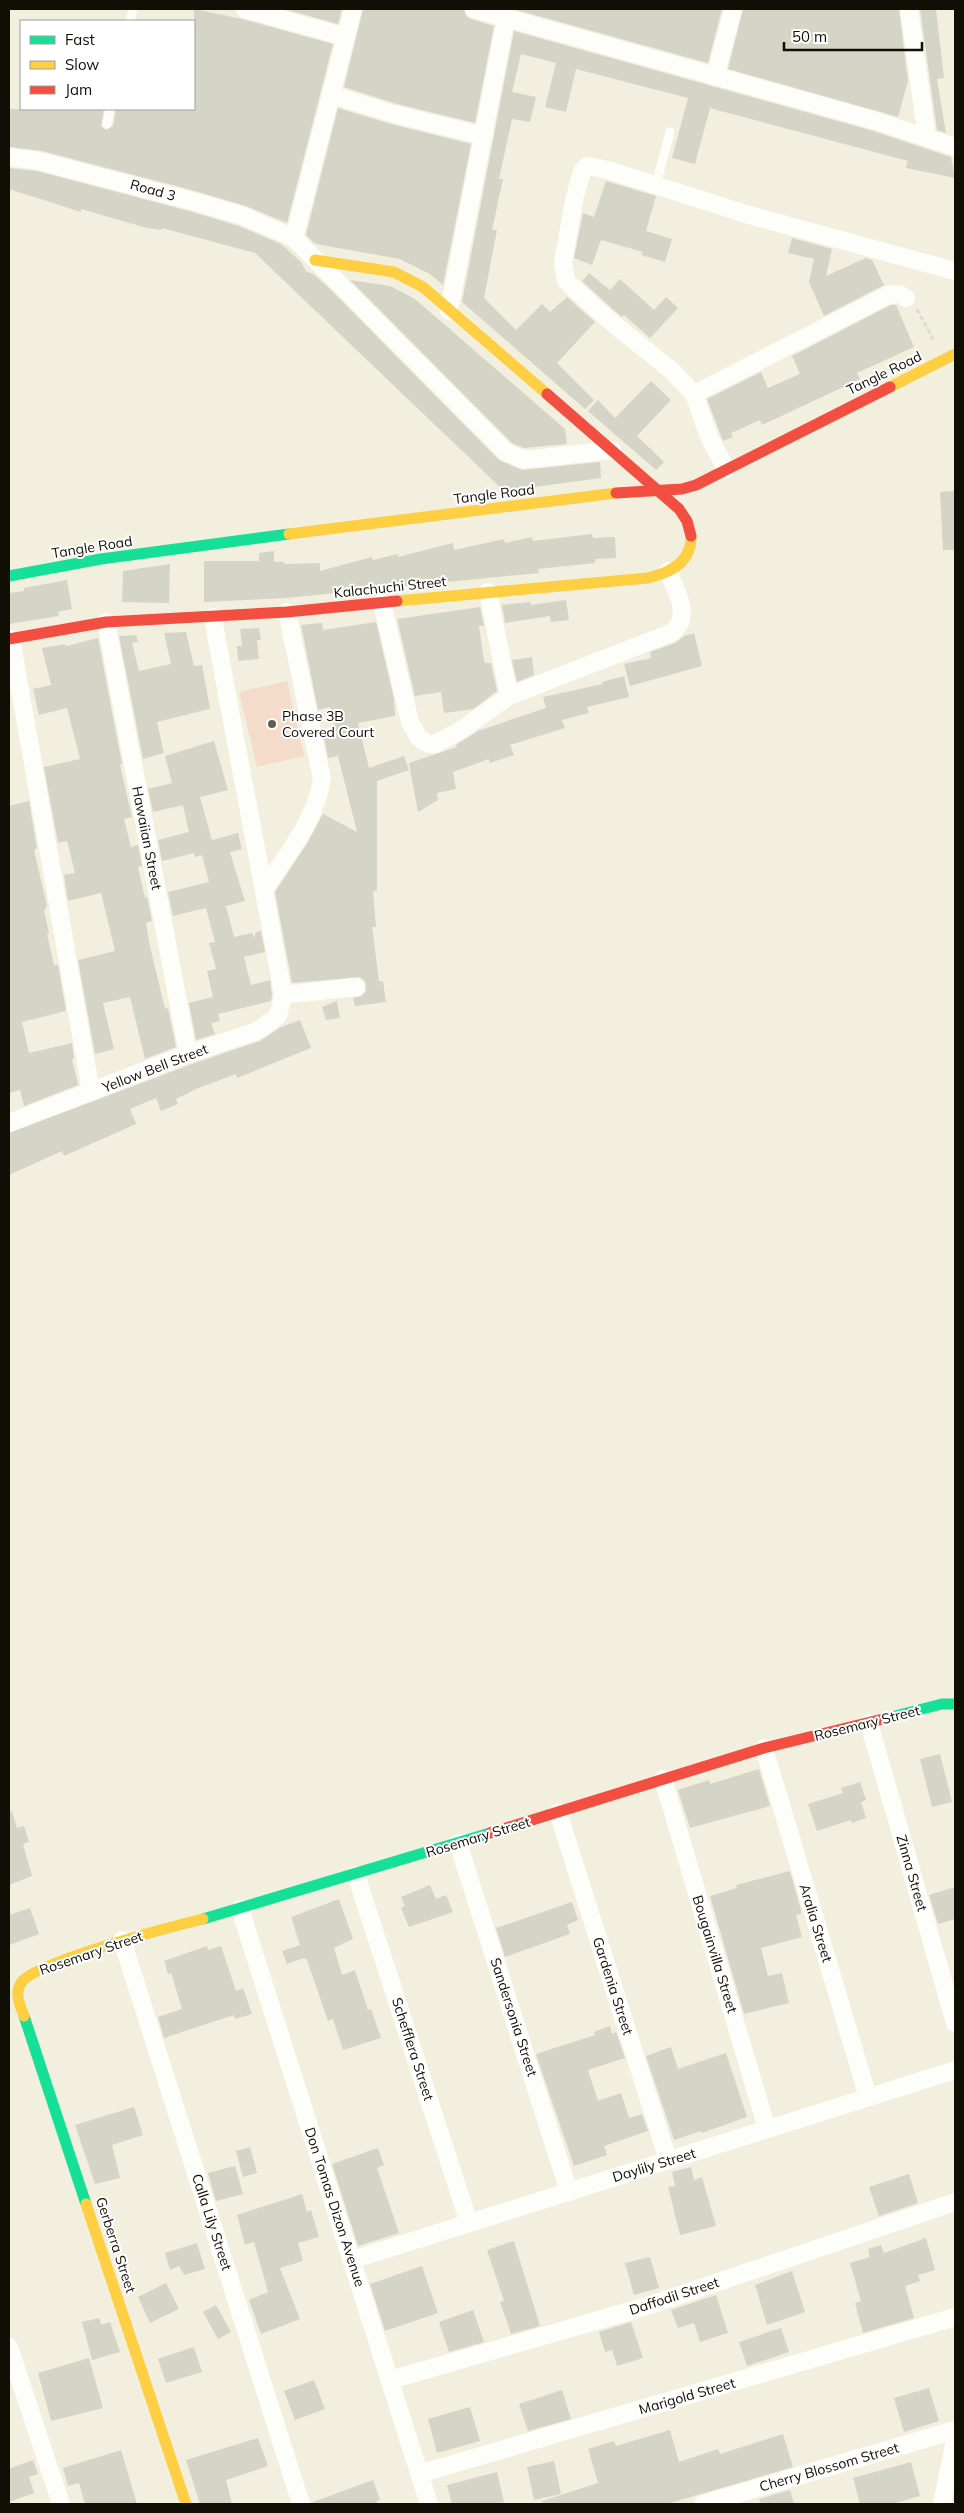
<svg xmlns="http://www.w3.org/2000/svg" width="964" height="2513" viewBox="0 0 964 2513" font-family="Mulish,sans-serif">
	<style>
		.green { fill: #f4dbca }
		.building { fill: #d4d4c7 }
		.lines { fill: none; stroke-linecap: round; stroke-linejoin: round }
		.path { stroke: #dcdbd6; stroke-width: 3; stroke-dasharray: 5 2.5; stroke-linecap: butt }
		.lane { stroke: #fdfdfa; stroke-width: 9 }
		.street { stroke: #fdfdfa; stroke-width: 18 }
		.fast { stroke: #16e098; stroke-width: 11 }
		.slow { stroke: #ffcf43; stroke-width: 11 }
		.jam { stroke: #f24e42; stroke-width: 11 }
		.poi-dot { fill: #605d51; stroke: #fff; stroke-width: 2 }
		.labels { text-anchor: middle; stroke-width: 4; stroke-linejoin: round; paint-order: stroke }
		.street-label { font-size: 14px; fill: #110f05; stroke: #fff }
		.poi-label { font-size: 14px; fill: #110f05; stroke: #fff; text-anchor: start }
	</style>
	<rect width="100%" height="100%" fill="#f3efde"/>
	<polygon class="green" points="287,681 304,756 257,767 239,692"/>
	<g class="building">
		<polygon points="194,9 242,19 333,44 287,223 246,206 195,191 42,151 9,147 9,109 104,109 101,126 106,130 113,126 116,109 194,109"/>
		<polygon points="284,9 342,9 338,24"/>
		<polygon points="363,9 464,9 466,16 471,19 494,26 475,123 397,104 344,87"/>
		<polygon points="513,9 722,9 708,63"/>
		<polygon points="743,9 899,9 908,81 898,117 728,69"/>
		<polygon points="920,9 936,9 944,78 937,79 946,133 937,130"/>
		<polygon points="514,31 870,130 951,157 955,178 906,168 908,161 710,108 695,164 672,158 688,98 576,69 566,112 545,107 556,63 521,54 512,92 536,97 530,122 512,119 499,179 503,179 492,230 497,230 484,298 516,330 542,304 550,312 567,297 595,322 557,363 594,400 585,409 462,302"/>
		<polygon points="338,108 391,124 471,144 443,285 430,274 400,259 321,245 314,243 306,235"/>
		<polygon points="9,168 37,171 189,211 239,226 281,244 301,262 306,271 313,274 328,287 499,460 522,470 600,462 601,478 520,489 502,489 255,253 162,228 161,230 147,228 81,209 81,212 9,189"/>
		<polygon points="606,181 656,196 646,231 672,239 665,262 641,255 643,252 601,240 592,265 574,258 583,213 594,217"/>
		<polygon points="792,238 832,249 826,276 866,258 872,260 884,285 824,316 809,282 814,259 788,253"/>
		<polygon points="589,273 610,290 620,279 654,310 666,297 678,308 650,338 624,315 622,317 617,313 582,281"/>
		<polygon points="350,280 390,286 415,299 565,429 567,444 524,448 512,443"/>
		<polygon points="891,305 896,305 914,347 857,373 860,379 822,397 762,425 760,420 731,433 733,437 723,441 707,399 761,372 768,388 800,374 792,356"/>
		<polygon points="651,381 671,400 637,436 664,462 656,470 588,411 598,400 615,418"/>
		<polygon points="955,491 955,550 943,550 940,492"/>
		<polygon points="592,534 593,538 615,537 616,558 595,559 595,563 538,569 539,573 286,598 204,602 204,561 259,561 259,553 274,551 274,562 284,562 284,564 320,563 320,571 372,557 373,560 398,554 398,557 453,543 454,550 504,539 505,543 532,537 533,541"/>
		<polygon points="170,564 169,603 122,602 123,571"/>
		<polygon points="67,580 72,609 58,612 59,616 9,624 9,593 24,591 24,588"/>
		<polygon points="566,600 569,620 551,622 550,616 505,623 502,605 530,602 531,605"/>
		<polygon points="480,607 484,626 479,626 484,660 485,663 491,663 497,691 473,709 444,713 441,692 415,696 397,619"/>
		<polygon points="376,622 394,699 395,716 358,723 369,768 404,756 409,770 377,781 377,891 373,891 376,927 372,927 379,981 383,981 386,1002 355,1006 353,998 362,996 366,991 365,981 360,977 292,983 275,892 308,842 323,814 357,832 338,756 328,758 324,737 337,734 330,707 318,710 301,625 322,623 323,630"/>
		<polygon points="259,628 261,640 257,640 259,659 238,661 237,646 242,646 240,629"/>
		<polygon points="186,632 194,666 202,665 210,709 157,722 164,753 143,759 119,636 136,635 138,642 132,643 139,671 171,664 164,633"/>
		<polygon points="694,633 702,666 630,686 624,664 651,658 650,652 675,643 684,636"/>
		<polygon points="98,638 122,764 120,765 132,817 124,819 131,847 138,845 142,866 138,867 145,898 147,897 152,921 146,923 149,942 165,1009 168,1008 176,1047 145,1059 130,997 103,1003 114,1049 95,1054 78,960 115,951 101,893 68,901 64,875 75,873 67,841 58,843 44,767 80,759 67,708 39,715 33,689 51,685 42,648 65,644 66,646"/>
		<polygon points="532,657 534,675 517,682 512,660"/>
		<polygon points="624,676 629,697 587,707 589,713 562,720 565,728 510,745 514,755 490,763 489,759 453,772 456,789 437,793 438,800 418,812 409,763 457,747 456,745 478,731 546,708 543,697 603,684 602,682"/>
		<polygon points="214,741 228,790 200,797 212,840 238,833 242,849 230,852 245,901 226,906 234,937 252,933 254,938 256,932 261,931 265,952 244,957 251,985 270,980 272,995 271,1001 218,1014 220,1021 211,1023 215,1034 196,1040 189,1003 213,997 207,971 216,969 209,943 215,942 206,908 173,916 168,892 209,882 202,855 195,857 194,853 162,861 158,840 189,832 183,805 153,812 148,789 172,783 165,756"/>
		<polygon points="29,801 37,848 34,850 47,906 44,911 49,933 47,934 54,965 58,965 66,1011 22,1022 29,1053 72,1043 74,1059 72,1059 78,1085 24,1106 20,1090 9,1093 9,806"/>
		<polygon points="337,1001 340,1018 326,1020 322,1007"/>
		<polygon points="300,1020 311,1048 237,1078 236,1074 196,1089 176,1099 178,1104 161,1111 156,1098 130,1109 136,1124 64,1156 62,1151 9,1175 9,1133 192,1064 260,1041 281,1027"/>
		<polygon points="940,1754 952,1802 932,1807 920,1759"/>
		<polygon points="759,1769 770,1806 690,1828 678,1790 709,1780 710,1784"/>
		<polygon points="860,1782 866,1800 861,1802 866,1818 852,1823 851,1820 817,1831 808,1804 843,1793 841,1788"/>
		<polygon points="12,1811 17,1828 24,1826 29,1842 23,1844 32,1876 9,1885 9,1812"/>
		<polygon points="790,1871 801,1910 801,1914 796,1915 802,1937 761,1948 768,1976 782,1973 789,2003 744,2014 710,1896 737,1888 736,1885"/>
		<polygon points="430,1885 436,1899 446,1895 453,1912 409,1927 401,1908 405,1906 401,1897"/>
		<polygon points="955,1887 955,1919 938,1924 929,1895"/>
		<polygon points="339,1899 353,1939 334,1948 342,1975 355,1970 368,2010 371,2009 381,2038 343,2050 333,2019 328,2021 307,1960 304,1958 287,1964 282,1951 300,1945 291,1917"/>
		<polygon points="572,1902 578,1920 567,1925 570,1934 505,1957 496,1928"/>
		<polygon points="30,1908 39,1934 9,1945 9,1915"/>
		<polygon points="207,1946 208,1950 221,1946 236,1991 243,1988 252,2014 235,2019 234,2015 164,2038 158,2017 182,2009 171,1973 168,1974 164,1961"/>
		<polygon points="610,2026 612,2034 616,2032 625,2058 588,2070 598,2101 621,2093 629,2118 642,2114 648,2131 604,2146 607,2155 574,2166 536,2054 595,2035 594,2032"/>
		<polygon points="671,2047 678,2069 726,2053 747,2117 702,2133 701,2131 674,2140 646,2056"/>
		<polygon points="134,2107 143,2135 112,2145 120,2178 95,2184 75,2125"/>
		<polygon points="250,2147 257,2173 243,2177 236,2151"/>
		<polygon points="378,2148 384,2165 377,2168 399,2233 358,2246 332,2164"/>
		<polygon points="235,2166 243,2194 216,2201 208,2173"/>
		<polygon points="691,2167 694,2180 702,2177 716,2226 680,2235 668,2187 675,2186 672,2172"/>
		<polygon points="909,2174 918,2203 879,2216 869,2187"/>
		<polygon points="302,2194 307,2212 311,2210 319,2237 298,2243 303,2261 280,2268 300,2319 261,2334 249,2300 268,2292 254,2242 245,2245 237,2215"/>
		<polygon points="926,2238 935,2270 918,2275 920,2281 905,2286 914,2318 863,2333 855,2303 861,2301 850,2263 870,2257 868,2249 881,2245 884,2253"/>
		<polygon points="514,2241 540,2326 511,2334 500,2302 504,2301 487,2250"/>
		<polygon points="197,2243 205,2269 184,2275 179,2266 170,2270 165,2253"/>
		<polygon points="650,2257 659,2288 634,2295 625,2263"/>
		<polygon points="422,2266 438,2313 385,2331 370,2284"/>
		<polygon points="792,2271 805,2312 767,2325 755,2285"/>
		<polygon points="166,2283 179,2309 150,2323 138,2297"/>
		<polygon points="716,2295 728,2333 700,2342 694,2323 678,2328 671,2310"/>
		<polygon points="216,2305 231,2332 218,2339 203,2312"/>
		<polygon points="473,2310 484,2342 449,2352 439,2322"/>
		<polygon points="99,2318 101,2325 110,2322 120,2352 92,2360 82,2322"/>
		<polygon points="631,2322 643,2358 617,2366 612,2350 605,2352 599,2332"/>
		<polygon points="781,2328 789,2352 747,2366 739,2342"/>
		<polygon points="194,2347 202,2372 166,2383 158,2359"/>
		<polygon points="89,2358 103,2408 51,2421 38,2373"/>
		<polygon points="314,2380 325,2409 295,2420 284,2391"/>
		<polygon points="929,2388 939,2421 904,2432 894,2398"/>
		<polygon points="562,2390 571,2419 528,2431 519,2404"/>
		<polygon points="470,2407 480,2441 437,2453 428,2419"/>
		<polygon points="670,2430 679,2462 718,2449 720,2454 783,2434 793,2467 667,2504 543,2504 542,2501 598,2483 588,2449 614,2441 616,2446"/>
		<polygon points="258,2438 268,2466 226,2480 232,2504 200,2504 186,2460"/>
		<polygon points="121,2450 137,2504 85,2504 79,2483 68,2486 63,2468"/>
		<polygon points="33,2460 38,2474 29,2477 34,2493 9,2502 9,2469"/>
		<polygon points="554,2461 561,2494 534,2500 527,2467"/>
		<polygon points="911,2462 920,2496 892,2504 860,2504 853,2478"/>
		<polygon points="497,2472 504,2502 495,2504 452,2504 447,2485"/>
		<polygon points="373,2480 380,2500 376,2501 378,2504 313,2504 313,2502"/>
		<polygon points="790,2490 794,2504 761,2504 759,2499"/>
	</g>
	<g class="lines">
		<polyline class="path" points="917,309 934,341"/>
		<g class="lane">
			<polyline points="130,21 133,9"/>
			<polyline points="107,124 110,109"/>
			<polyline points="656,185 670,132"/>
		</g>
		<g class="street">
			<polyline points="245,9 346,37"/>
			<polyline points="474,9 873,120 955,147"/>
			<polyline points="909,9 927,138"/>
			<polyline points="715,77 733,9"/>
			<polyline points="332,95 394,114 484,136"/>
			<polyline points="9,157 39,161 192,201 243,216 294,238 506,452 522,459 532,459 612,450"/>
			<polyline points="294,238 353,9"/>
			<polyline points="449,311 506,18"/>
			<polyline points="694,394 888,295 899,294 906,298"/>
			<polyline points="726,469 710,439 694,394 672,371 610,321 566,281 563,262 575,196 582,172 587,166 608,170 749,215 955,271"/>
			<polyline points="488,592 509,696"/>
			<path d="M 382,603 L 410,722 L 419,738 L 429,744 L 435,744 L 461,730 L 509,696 L 671,633 C 693,617 676,591 668,571"/>
			<polyline points="106,622 188,1054"/>
			<polyline points="11,639 91,1092"/>
			<path d="M 264,889 C 287,855 316,820 322,779 L 287,612"/>
			<polyline points="283,995 356,987"/>
			<path d="M 9,1123 L 188,1054 L 257,1031 L 278,1016 L 283,995 C 261,869 235,743 213,617"/>
			<polyline points="869,1723 955,2023"/>
			<polyline points="764,1748 868,2097"/>
			<polyline points="663,1779 767,2129"/>
			<polyline points="558,1812 668,2160"/>
			<polyline points="458,1843 569,2192"/>
			<polyline points="356,1875 469,2223"/>
			<polyline points="240,1909 429,2504"/>
			<polyline points="122,1940 301,2504"/>
			<polyline points="352,2260 955,2070"/>
			<polyline points="9,2347 61,2504"/>
			<polyline points="390,2380 644,2307 955,2202"/>
			<polyline points="419,2474 955,2317"/>
			<polyline points="703,2504 955,2430"/>
			<polyline points="942,2504 955,2440"/>
		</g>
		<g class="fast">
			<polyline points="9,576 101,559 289,534"/>
			<polyline points="887,1718 942,1704 955,1704"/>
			<polyline points="203,1919 490,1833"/>
			<polyline points="24,2016 86,2204"/>
		</g>
		<g class="slow">
			<polyline points="315,260 394,272 423,287 547,394"/>
			<polyline points="890,387 955,354"/>
			<polyline points="289,534 616,493"/>
			<path d="M 397,601 L 648,578 C 670,573 692,562 691,536"/>
			<path d="M 24,2016 C 20,2005 14,1994 21,1983 C 32,1963 174,1926 203,1919"/>
			<polyline points="86,2204 186,2504"/>
		</g>
		<g class="jam">
			<polyline points="547,394 679,509 687,521 691,536"/>
			<polyline points="616,493 682,489 696,485 890,387"/>
			<polyline points="9,639 106,622 287,612 397,601"/>
			<polyline points="490,1833 764,1748 887,1718"/>
		</g>
	</g>
	<circle class="poi-dot" cx="272" cy="724" r="5"/>
	<g class="labels">
		<g class="street-label">
			<text transform="translate(153 190) rotate(15)" y="5">Road 3</text>
			<text transform="translate(884 373) rotate(-26)" y="5">Tangle Road</text>
			<text transform="translate(494 494) rotate(-7)" y="5">Tangle Road</text>
			<text transform="translate(92 547) rotate(-9)" y="5">Tangle Road</text>
			<text transform="translate(390 587) rotate(-6)" y="5">Kalachuchi Street</text>
			<text transform="translate(147 838) rotate(79)" y="5">Hawaiian Street</text>
			<text transform="translate(155 1068) rotate(-21)" y="5">Yellow Bell Street</text>
			<text transform="translate(867 1723) rotate(-14)" y="5">Rosemary Street</text>
			<text transform="translate(478 1837) rotate(-17)" y="5">Rosemary Street</text>
			<text transform="translate(912 1873) rotate(74)" y="5">Zinna Street</text>
			<text transform="translate(816 1923) rotate(73)" y="5">Aralia Street</text>
			<text transform="translate(91 1953) rotate(-19)" y="5">Rosemary Street</text>
			<text transform="translate(715 1954) rotate(73)" y="5">Bougainvilla Street</text>
			<text transform="translate(613 1986) rotate(72)" y="5">Gardenia Street</text>
			<text transform="translate(514 2017) rotate(72)" y="5">Sandersonia Street</text>
			<text transform="translate(413 2049) rotate(72)" y="5">Schefflera Street</text>
			<text transform="translate(654 2165) rotate(-17)" y="5">Daylily Street</text>
			<text transform="translate(335 2207) rotate(72)" y="5">Don Tomas Dizon Avenue</text>
			<text transform="translate(212 2222) rotate(72)" y="5">Calla Lily Street</text>
			<text transform="translate(116 2245) rotate(72)" y="5">Gerberra Street</text>
			<text transform="translate(674 2296) rotate(-18)" y="5">Daffodil Street</text>
			<text transform="translate(687 2396) rotate(-16)" y="5">Marigold Street</text>
			<text transform="translate(829 2467) rotate(-16)" y="5">Cherry Blossom Street</text>
		</g>
		<g class="poi-label">
			<text x="282" y="721">Phase 3B<tspan x="282" dy="16">Covered Court</tspan></text>
		</g>
	</g>
	<rect width="964" height="2513" fill="none" stroke="#110f05" stroke-width="20"/>
	<rect x="20" y="20" width="175" height="90" fill="#ffffff" stroke="#a09f9b"/>
	<rect x="30" y="36" width="25" height="8" fill="#16e098" stroke="#a09f9b"/>
	<text x="65" y="45" font-size="15" fill="#110f05">Fast</text>
	<rect x="30" y="61" width="25" height="8" fill="#ffcf43" stroke="#a09f9b"/>
	<text x="65" y="70" font-size="15" fill="#110f05">Slow</text>
	<rect x="30" y="86" width="25" height="8" fill="#f24e42" stroke="#a09f9b"/>
	<text x="65" y="95" font-size="15" fill="#110f05">Jam</text>
	<path d="M784 42v8h138v-8" fill="none" stroke="#110f05" stroke-width="2.5"/>
	<text x="792" y="42" font-size="15" fill="#110f05" stroke="#ffffff" stroke-width="4" paint-order="stroke">50 m</text>
</svg>
